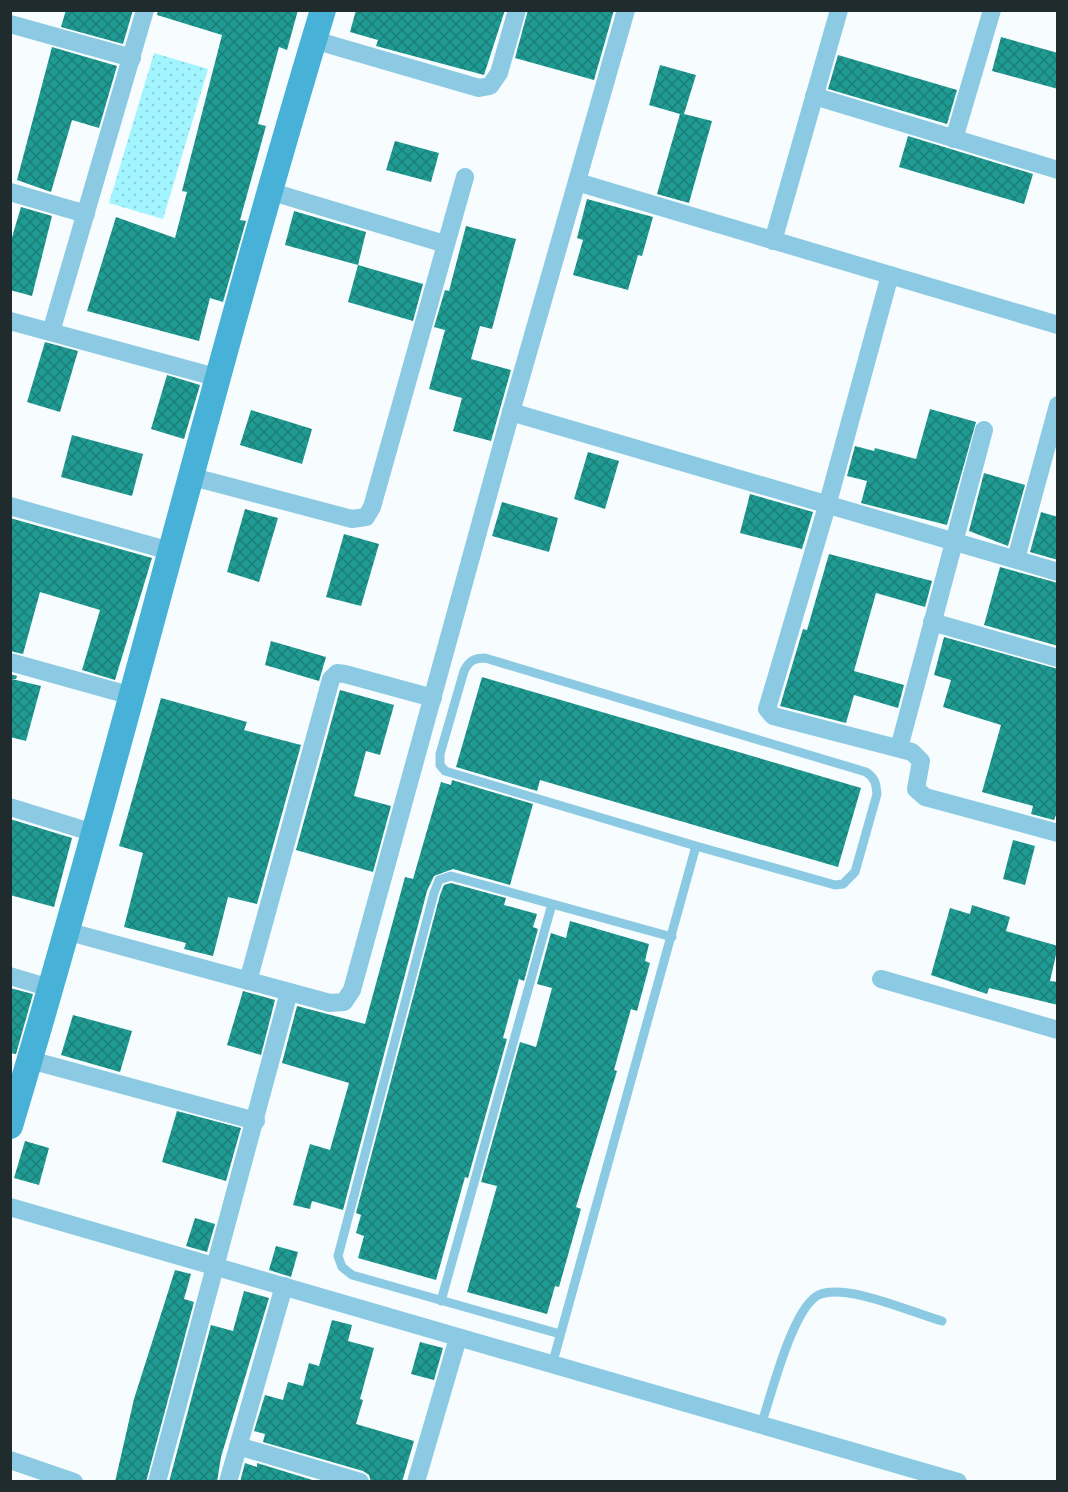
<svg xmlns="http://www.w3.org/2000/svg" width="1068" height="1492" viewBox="0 0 1068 1492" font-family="'Exo 2',sans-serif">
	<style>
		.park { fill: url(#park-dots) }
		.building { fill: url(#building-cross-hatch) }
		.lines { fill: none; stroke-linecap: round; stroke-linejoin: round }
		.lane { stroke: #8ccae4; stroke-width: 9 }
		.street { stroke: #8ccae4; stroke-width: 18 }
		.secondary { stroke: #48b1d7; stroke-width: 26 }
	</style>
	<defs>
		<pattern id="park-dots" width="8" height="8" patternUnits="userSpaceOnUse" patternTransform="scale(1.5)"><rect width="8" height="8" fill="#a2f4ff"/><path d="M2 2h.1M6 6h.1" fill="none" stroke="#8bd1db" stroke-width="1.8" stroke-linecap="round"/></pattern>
		<pattern id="building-cross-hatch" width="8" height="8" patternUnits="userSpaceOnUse" patternTransform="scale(1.5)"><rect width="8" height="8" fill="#209b93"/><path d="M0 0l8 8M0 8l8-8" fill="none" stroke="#1b7f78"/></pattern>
	</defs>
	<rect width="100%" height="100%" fill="#f7fdfe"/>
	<polygon class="park" points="154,53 208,69 163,219 109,203"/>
	<g class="building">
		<polygon points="66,10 133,10 123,44 61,27"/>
		<polygon points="158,10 298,10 287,50 279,47 258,124 266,126 240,220 246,221 223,302 210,298 199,341 87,311 116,217 175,238 187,192 182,191 222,35 157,15"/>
		<polygon points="356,10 505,10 484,75 376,46 378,40 350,32"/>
		<polygon points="528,10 614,10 594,80 515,58"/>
		<polygon points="1001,37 1058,53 1058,89 992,71"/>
		<polygon points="52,47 117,66 99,128 72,120 51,192 17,180"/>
		<polygon points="838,55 957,90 947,124 828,89"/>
		<polygon points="660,65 696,75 684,114 712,121 689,203 657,194 680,114 649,105"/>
		<polygon points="908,136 1033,174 1024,204 899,167"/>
		<polygon points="395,141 439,153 431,182 386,170"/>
		<polygon points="587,199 653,217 642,256 638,255 628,290 573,275 583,240 577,238"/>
		<polygon points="21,207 52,216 32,296 10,290 10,244"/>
		<polygon points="294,211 366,232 358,265 285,245"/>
		<polygon points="466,226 516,239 492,329 480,326 471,359 511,370 491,441 453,431 462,398 429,389 445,330 434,327 445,290 449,291"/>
		<polygon points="358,265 423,284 413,321 348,302"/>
		<polygon points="45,342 78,351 60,412 27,402"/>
		<polygon points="167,375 200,385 184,439 151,429"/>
		<polygon points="930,409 976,422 947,525 861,503 867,481 847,476 855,446 874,451 875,448 916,459"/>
		<polygon points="251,410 312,429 302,464 240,445"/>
		<polygon points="72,435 143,454 132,496 61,477"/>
		<polygon points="588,452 619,461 605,509 574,499"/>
		<polygon points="984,473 1025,485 1008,546 969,531"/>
		<polygon points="750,494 813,512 802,549 740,533"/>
		<polygon points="502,502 558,518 549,552 492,536"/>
		<polygon points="245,509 278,518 259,582 227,572"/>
		<polygon points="1041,512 1058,517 1058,560 1030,552"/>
		<polygon points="10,518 152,558 115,680 82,670 100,610 40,592 23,654 10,651"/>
		<polygon points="344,534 379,544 361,606 326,597"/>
		<polygon points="829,554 932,581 925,607 876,593 854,671 904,685 898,708 854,695 846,723 780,706 803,629 807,630"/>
		<polygon points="1000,567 1058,583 1058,646 984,625"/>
		<polygon points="944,637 1058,669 1058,810 1054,820 1031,814 1033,806 982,792 1001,725 943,707 951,680 934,675"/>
		<polygon points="271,641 326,657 319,681 265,665"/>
		<polygon points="10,674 17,676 16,679 12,679 41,686 26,741 10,737"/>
		<polygon points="482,677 861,788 838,867 540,780 537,791 456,767"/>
		<polygon points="340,690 394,705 380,755 366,751 354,796 391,806 373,872 296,850"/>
		<polygon points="161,698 247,722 244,730 301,745 257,904 228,897 213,956 184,949 186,943 124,927 143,853 119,846"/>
		<polygon points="452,780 533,804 510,885 453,869 434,876 427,891 343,1210 312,1201 310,1209 293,1205 310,1144 330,1150 349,1083 282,1063 297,1006 365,1024 405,877 413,879 441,782 451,785"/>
		<polygon points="10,819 72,838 54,907 10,895"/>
		<polygon points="1013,840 1035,846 1025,885 1003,879"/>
		<polygon points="451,883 506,898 504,905 537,914 533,927 538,929 524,981 519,979 503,1038 507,1039 468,1178 465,1177 436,1280 358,1258 364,1236 356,1233 361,1215 356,1213 440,895 444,885"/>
		<polygon points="972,905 1010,917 1006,931 1058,946 1050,981 1058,982 1058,1005 989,988 987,994 931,975 950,908 970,914"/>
		<polygon points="570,921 649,944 645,961 650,963 637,1011 631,1009 614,1070 617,1071 576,1207 581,1209 559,1287 555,1286 547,1314 467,1292 497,1186 481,1182 520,1042 536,1047 552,988 537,984 551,933 566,938"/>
		<polygon points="10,988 33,994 16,1054 10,1053"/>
		<polygon points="243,991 275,1000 261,1055 227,1045"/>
		<polygon points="73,1015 132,1031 120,1072 61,1055"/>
		<polygon points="177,1111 241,1128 226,1181 162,1162"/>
		<polygon points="25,1141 49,1148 39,1185 14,1178"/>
		<polygon points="195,1218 215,1224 207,1252 186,1246"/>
		<polygon points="276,1246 298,1252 291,1277 269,1270"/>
		<polygon points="175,1270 191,1274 184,1299 194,1302 146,1482 115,1482 134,1399"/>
		<polygon points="244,1291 269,1298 221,1457 217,1482 169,1482 211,1325 233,1331"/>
		<polygon points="332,1320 352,1325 348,1341 374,1348 360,1399 363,1400 356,1424 414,1441 402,1482 371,1482 369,1475 363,1471 263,1442 265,1434 254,1431 265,1395 283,1400 288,1382 303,1386 309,1363 319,1366"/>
		<polygon points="420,1342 443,1348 434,1380 411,1374"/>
		<polygon points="245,1463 257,1467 257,1463 319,1482 240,1482"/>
	</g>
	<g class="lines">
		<g class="lane">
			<polyline points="441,1301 552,904"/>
			<polyline points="560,1334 352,1275 342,1267 338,1256 434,893 439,880 451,876 672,937"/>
			<path d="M 552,1365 L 696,846 L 835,885 L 843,884 L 855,872 L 877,794 C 876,783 875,778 866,772 L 485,658 C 474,658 469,661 464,671 L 440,754 L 440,765 L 445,771 L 696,846"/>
			<path d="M 761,1425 C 771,1397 793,1303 821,1294 C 849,1284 913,1313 942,1321"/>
		</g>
		<g class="street">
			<polyline points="10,24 132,58"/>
			<polyline points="314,40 479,88 490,86 499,73 517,10"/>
			<polyline points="814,96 1058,170"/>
			<polyline points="954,139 992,10"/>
			<polyline points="577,182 1058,325"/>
			<polyline points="269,191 445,244"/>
			<polyline points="10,192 86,214"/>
			<polyline points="773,241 839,10"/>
			<polyline points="890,275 827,506 767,709 773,716 912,752 921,761 916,789 925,797 1058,833"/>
			<polyline points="10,321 219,378"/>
			<polyline points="51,332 145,10"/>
			<polyline points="511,412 1058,572"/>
			<polyline points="193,477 352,519 366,517 372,507 465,177"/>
			<polyline points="10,506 170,551"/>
			<polyline points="1016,559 1058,405"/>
			<polyline points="932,622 1058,658"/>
			<polyline points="10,662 132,696"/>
			<polyline points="899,748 984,430"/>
			<polyline points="10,807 94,833"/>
			<polyline points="66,931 330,1003 344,1002 352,990 511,412 626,10"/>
			<polyline points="10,976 50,988"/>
			<polyline points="881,979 1058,1030"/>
			<polyline points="248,981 331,679 337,673 345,674 433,698"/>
			<polyline points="30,1060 256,1121"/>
			<polyline points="10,1207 958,1482"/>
			<polyline points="238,1446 360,1482"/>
			<polyline points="10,1460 74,1482"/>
			<polyline points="157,1482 289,992"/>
			<polyline points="228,1482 284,1286"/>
			<polyline points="416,1482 458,1338"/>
		</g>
		<path class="secondary" d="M 10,1126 C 121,756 211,380 323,10"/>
	</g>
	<rect width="1068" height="1492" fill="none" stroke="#1f2b2d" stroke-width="24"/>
</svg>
